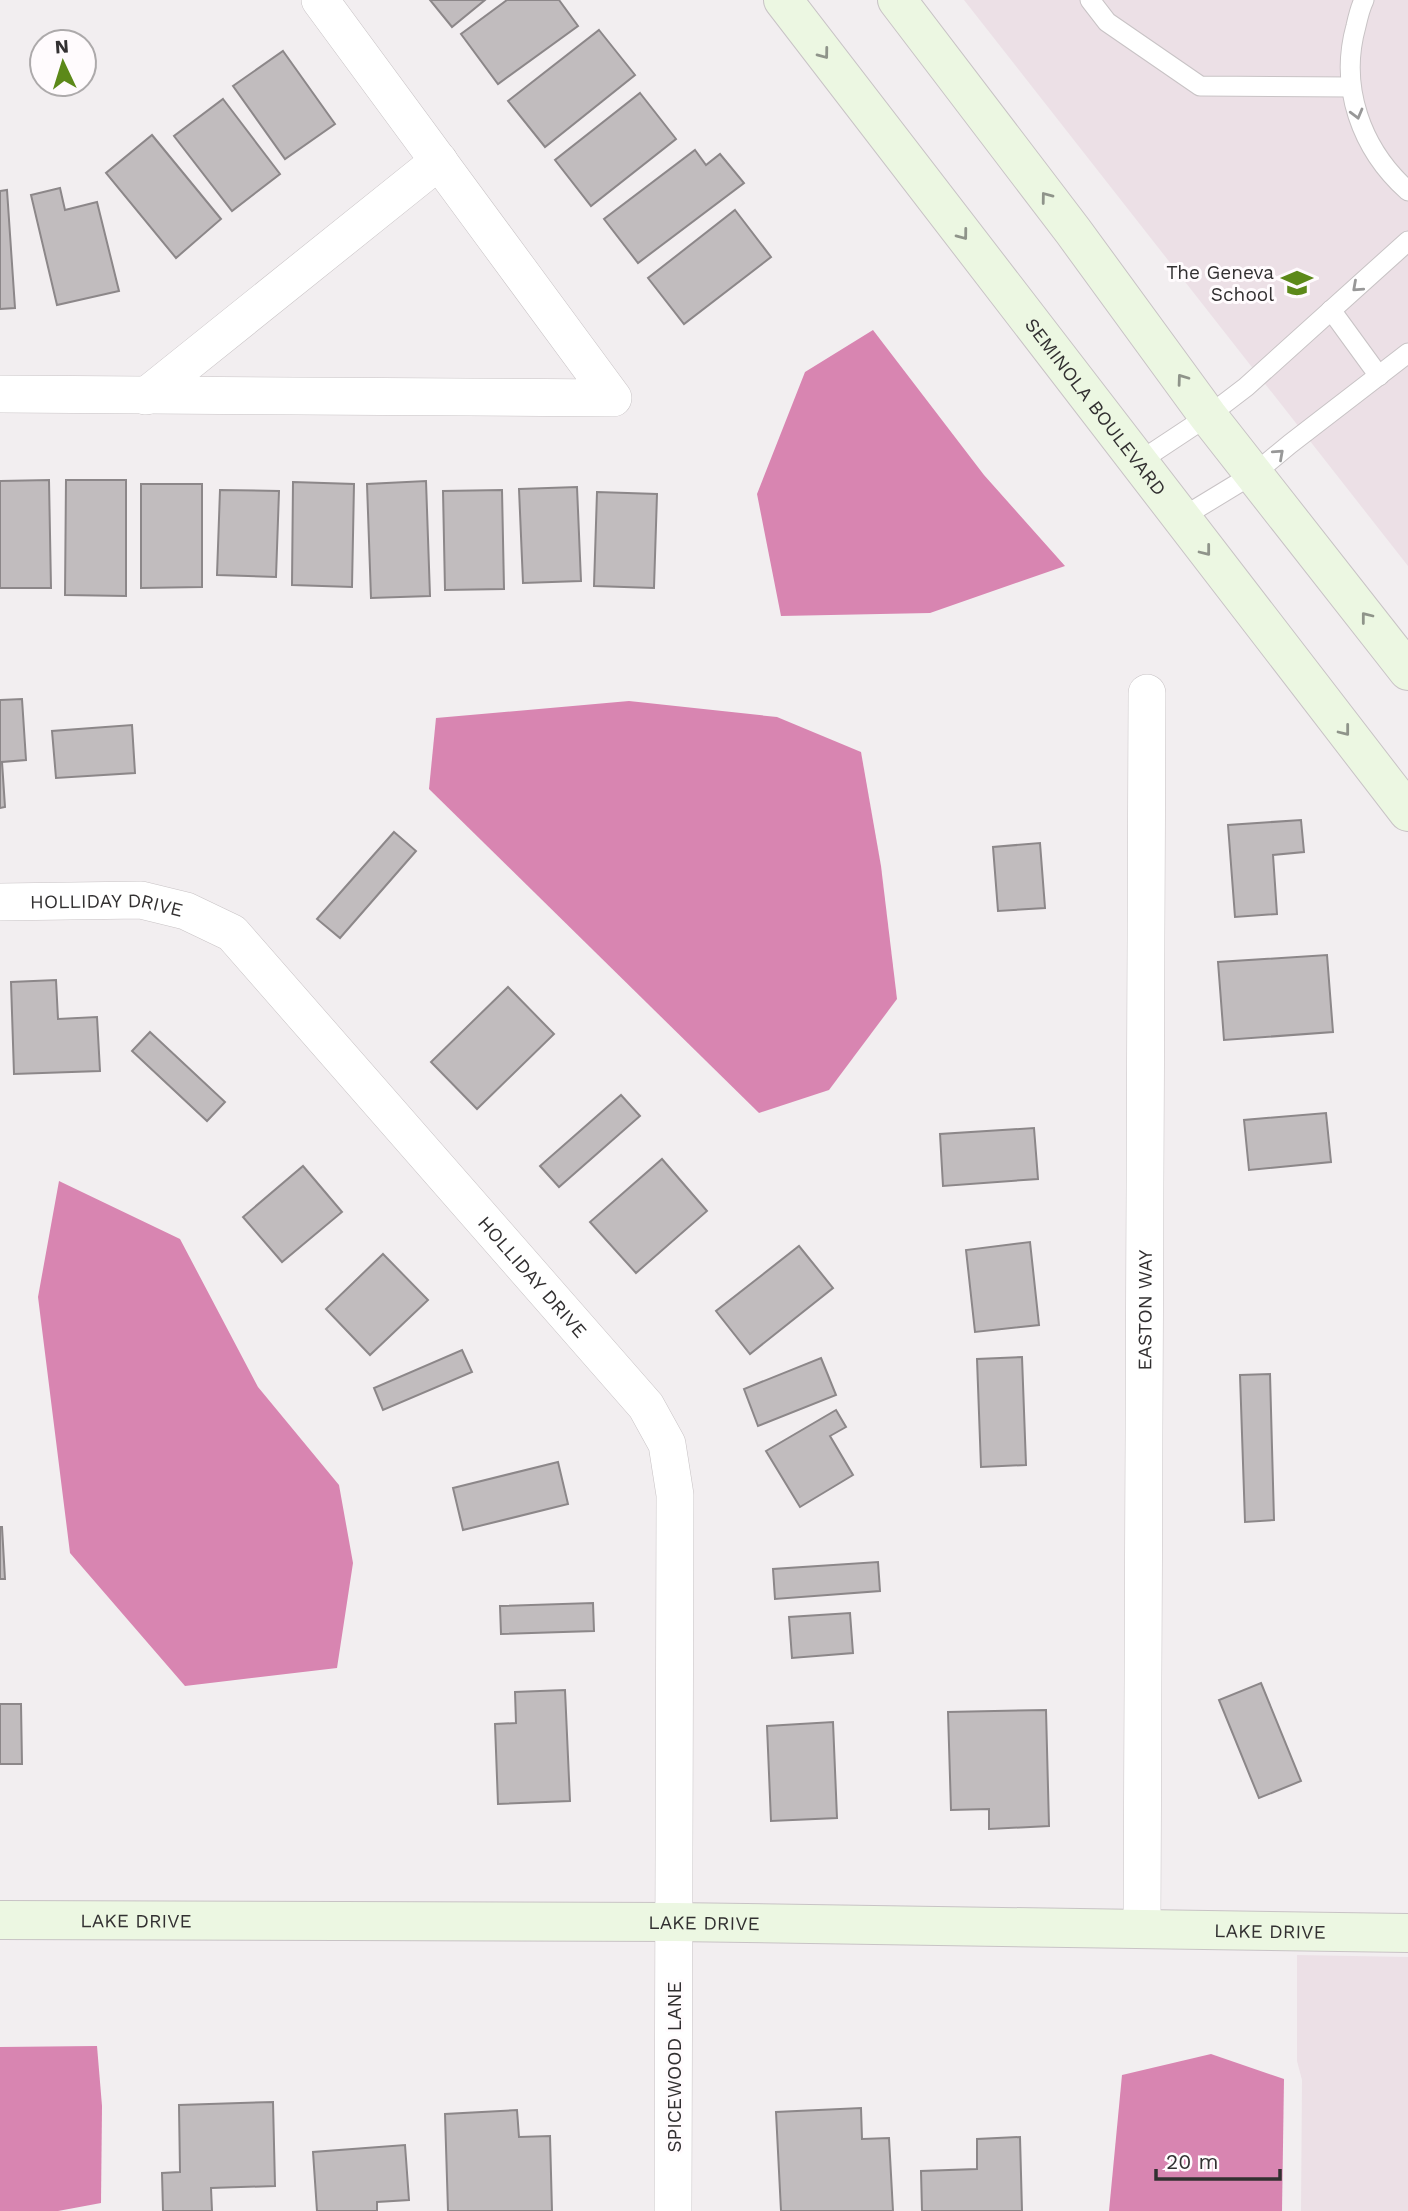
<svg xmlns="http://www.w3.org/2000/svg" width="1408" height="2211" viewBox="0 0 1408 2211" font-family="'Work Sans',sans-serif">
	<style>
		.built { fill: #ece0e6 }
		.water { fill: #d885b1 }
		.building { fill: #c1bcbe; stroke: #8c8789; stroke-width: 2 }
		.lines { fill: none; stroke-linecap: round; stroke-linejoin: round }
		.lane-casing { stroke: #c8c3c5; stroke-width: 21 }
		.street-casing { stroke: #c8c3c5; stroke-width: 38 }
		.secondary-casing { stroke: #c8c3c5; stroke-width: 40 }
		.lane { stroke: #fff; stroke-width: 19 }
		.street { stroke: #fff; stroke-width: 37 }
		.secondary { stroke: #ecf7e2; stroke-width: 38 }
		.oneway { stroke: #8f948a }
		.oneway2 { stroke: #989898 }
		.labels { text-anchor: middle; stroke-width: 6; stroke-linejoin: round; paint-order: stroke }
		.poi-label { font-size: 19px; fill: #323031; stroke: #fffbfd; text-anchor: end }
		.street-label { font-size: 19px; fill: #323031; stroke: #fffbfd }
	</style>
	<rect width="100%" height="100%" fill="#f2eef0"/>
	<g class="built">
		<polygon points="964,0 1408,0 1408,566"/>
		<polygon points="1297,1955 1408,1957 1408,2211 1301,2211 1302,2080 1297,2061"/>
	</g>
	<g class="water">
		<polygon points="873,330 984,475 1065,566 930,613 781,616 757,494 805,372"/>
		<polygon points="629,701 777,717 861,752 881,866 897,999 829,1090 759,1113 429,789 436,718"/>
		<polygon points="59,1181 180,1239 258,1387 339,1485 353,1563 337,1668 185,1686 70,1553 38,1297"/>
		<polygon points="97,2046 102,2106 101,2203 58,2211 0,2211 0,2047"/>
		<polygon points="1211,2054 1284,2079 1282,2211 1109,2211 1122,2075"/>
	</g>
	<g class="building">
		<polygon points="430,0 485,0 452,27"/>
		<polygon points="507,0 559,0 578,26 498,84 461,34"/>
		<polygon points="599,30 635,75 545,147 508,101"/>
		<polygon points="283,51 335,124 285,159 233,86"/>
		<polygon points="640,93 676,139 591,206 555,160"/>
		<polygon points="223,99 280,174 232,211 174,136"/>
		<polygon points="152,135 221,219 176,258 106,173"/>
		<polygon points="695,150 706,165 720,154 744,183 638,263 604,219"/>
		<polygon points="60,188 65,210 97,202 119,291 57,305 31,195"/>
		<polygon points="7,190 15,308 0,309 0,191"/>
		<polygon points="735,210 771,257 684,324 648,278"/>
		<polygon points="49,480 51,588 0,588 0,481"/>
		<polygon points="66,480 126,480 126,596 65,595"/>
		<polygon points="426,481 430,596 371,598 367,484"/>
		<polygon points="293,482 354,484 352,587 292,585"/>
		<polygon points="141,484 202,484 202,587 141,588"/>
		<polygon points="577,487 581,581 523,583 519,489"/>
		<polygon points="220,490 279,491 276,577 217,575"/>
		<polygon points="502,490 504,589 445,590 443,491"/>
		<polygon points="597,492 657,494 654,588 594,586"/>
		<polygon points="22,699 26,760 2,762 5,807 0,808 0,700"/>
		<polygon points="132,725 135,773 56,778 52,731"/>
		<polygon points="1301,820 1304,852 1273,855 1277,914 1235,917 1228,825"/>
		<polygon points="394,832 416,851 340,938 317,919"/>
		<polygon points="1040,843 1045,908 998,911 993,847"/>
		<polygon points="1327,955 1333,1032 1224,1040 1218,962"/>
		<polygon points="56,980 58,1019 97,1017 100,1071 14,1074 11,982"/>
		<polygon points="508,987 554,1034 477,1109 431,1062"/>
		<polygon points="150,1032 225,1102 207,1121 132,1051"/>
		<polygon points="621,1095 640,1116 559,1187 540,1166"/>
		<polygon points="1326,1113 1331,1162 1249,1170 1244,1120"/>
		<polygon points="1034,1128 1038,1179 943,1186 940,1134"/>
		<polygon points="662,1159 707,1211 636,1273 590,1222"/>
		<polygon points="303,1166 342,1212 282,1262 243,1217"/>
		<polygon points="1030,1242 1039,1325 975,1332 966,1250"/>
		<polygon points="799,1246 833,1288 750,1354 716,1311"/>
		<polygon points="383,1254 428,1300 370,1355 326,1309"/>
		<polygon points="462,1350 472,1372 383,1410 374,1388"/>
		<polygon points="1022,1357 1026,1465 981,1467 977,1359"/>
		<polygon points="821,1358 836,1395 758,1426 744,1389"/>
		<polygon points="1270,1374 1274,1520 1245,1522 1240,1375"/>
		<polygon points="836,1410 846,1427 830,1436 853,1475 800,1507 766,1451"/>
		<polygon points="558,1462 568,1504 463,1530 453,1488"/>
		<polygon points="0,1527 2,1527 5,1579 0,1579"/>
		<polygon points="878,1562 880,1591 775,1599 773,1569"/>
		<polygon points="593,1603 594,1631 501,1634 500,1606"/>
		<polygon points="850,1613 853,1653 792,1658 789,1617"/>
		<polygon points="1261,1683 1301,1781 1259,1798 1219,1700"/>
		<polygon points="565,1690 570,1801 498,1804 495,1724 516,1723 515,1692"/>
		<polygon points="0,1704 21,1704 22,1764 0,1764"/>
		<polygon points="1046,1710 1049,1826 989,1829 989,1809 951,1810 948,1712"/>
		<polygon points="833,1722 837,1818 771,1821 767,1726"/>
		<polygon points="273,2102 275,2186 211,2188 212,2211 163,2211 162,2173 180,2172 179,2105"/>
		<polygon points="861,2108 862,2139 889,2138 893,2211 781,2211 776,2112"/>
		<polygon points="517,2110 519,2137 550,2136 552,2211 448,2211 445,2114"/>
		<polygon points="1020,2137 1022,2211 922,2211 921,2171 977,2169 977,2139"/>
		<polygon points="405,2145 409,2200 377,2202 377,2211 317,2211 313,2152"/>
	</g>
	<g class="lines">
		<defs>
			<g id="lane">
				<polyline points="1090,0 1107,22 1200,86 1350,87"/>
				<path d="M 1364,0 C 1360,8 1358,17 1356,26 C 1339,87 1361,149 1408,191"/>
				<polyline points="1331,310 1379,376"/>
				<polyline points="1137,463 1208,416 1246,387 1408,241"/>
				<polyline points="1181,518 1255,473 1290,444 1408,353"/>
			</g>
			<g id="street">
				<polyline points="0,394 613,398 320,0"/>
				<polyline points="146,396 439,161"/>
				<path id="s1" d="M 0,902 L 141,900 L 186,911 L 232,933 L 646,1406 L 667,1444 L 675,1495 L 673,2211"/>
				<path id="s2" d="M 1142,1928 L 1147,693"/>
			</g>
			<g id="secondary">
				<path id="s3" d="M 783,0 L 1408,812"/>
				<polyline points="897,0 1073,231 1208,416 1408,671"/>
				<path id="s4" d="M 0,1920 L 674,1922 L 1408,1933"/>
			</g>
		</defs>
		<use href="#lane" class="lane-casing"/>
		<use href="#street" class="street-casing"/>
		<use href="#secondary" class="secondary-casing"/>
		<use href="#lane" class="lane"/>
		<use href="#street" class="street"/>
		<use href="#secondary" class="secondary"/>
	</g>
	<defs><path id="oneway-chevron" d="M-2-3.5L2.5 0L-2 3.5" fill="none" stroke-width="1.6" stroke-linecap="round" stroke-linejoin="round" transform="scale(1.75)"/></defs>
	<g class="oneway">
		<use href="#oneway-chevron" transform="translate(824 54) rotate(53)"/>
		<use href="#oneway-chevron" transform="translate(1046 197) rotate(-127)"/>
		<use href="#oneway-chevron" transform="translate(963 235) rotate(53)"/>
		<use href="#oneway-chevron" transform="translate(1182 379) rotate(-126)"/>
		<use href="#oneway-chevron" transform="translate(1206 551) rotate(52)"/>
		<use href="#oneway-chevron" transform="translate(1366 617) rotate(-128)"/>
		<use href="#oneway-chevron" transform="translate(1345 731) rotate(52)"/>
	</g>
	<g class="oneway2">
		<use href="#oneway-chevron" transform="translate(1357 114) rotate(75)"/>
		<use href="#oneway-chevron" transform="translate(1357 287) rotate(138)"/>
		<use href="#oneway-chevron" transform="translate(1279 454) rotate(-42)"/>
	</g>
	<defs>
		<symbol id="school-bare" viewBox="-9 -9 18 18"><path d="M0-5L7-2L0 1L-7-2ZM-4 1L0 2.5L4 1V4Q0 6-4 4Z" fill="#5c8919" stroke="#fffbfd" stroke-width="2.5" paint-order="stroke"/></symbol>
	</defs>
	<g fill-rule="evenodd">
		<use href="#school-bare" x="1275" y="261" width="44" height="44"/>
	</g>
	<g class="labels">
		<g class="poi-label">
			<text x="1274" y="279">The Geneva<tspan x="1274" dy="22">School</tspan></text>
		</g>
		<g class="street-label">
			<text dy="7" stroke="none"><textPath href="#s3" startOffset="513">SEMINOLA BOULEVARD</textPath></text>
			<text dy="7" stroke="none"><textPath href="#s1" startOffset="107">HOLLIDAY DRIVE</textPath></text>
			<text dy="7" stroke="none"><textPath href="#s1" startOffset="695">HOLLIDAY DRIVE</textPath></text>
			<text dy="7" stroke="none"><textPath href="#s2" startOffset="618">EASTON WAY</textPath></text>
			<text dy="7" stroke="none"><textPath href="#s4" startOffset="136">LAKE DRIVE</textPath></text>
			<text dy="7" stroke="none"><textPath href="#s4" startOffset="704">LAKE DRIVE</textPath></text>
			<text dy="7" stroke="none"><textPath href="#s4" startOffset="1270">LAKE DRIVE</textPath></text>
			<text transform="translate(674 2067) rotate(-90)" y="7">SPICEWOOD LANE</text>
		</g>
	</g>
	<g transform="translate(63 63) rotate(356)"><circle r="33" fill="#fffbfd" stroke="#adaaab" stroke-width="2"/>
	<path d="M0-5L12 26L0 18L-12 26Z" fill="#5c8919"/>
	<text y="-10" font-size="19" font-weight="bold" text-anchor="middle" fill="#323031">N</text>
	</g>
	<path d="M1156 2169v10h124v-10" fill="none" stroke="#323031" stroke-width="3.5"/>
	<text x="1166" y="2169" font-size="21" fill="#323031" stroke="#fffbfd" stroke-width="5" paint-order="stroke">20 m</text>
</svg>
